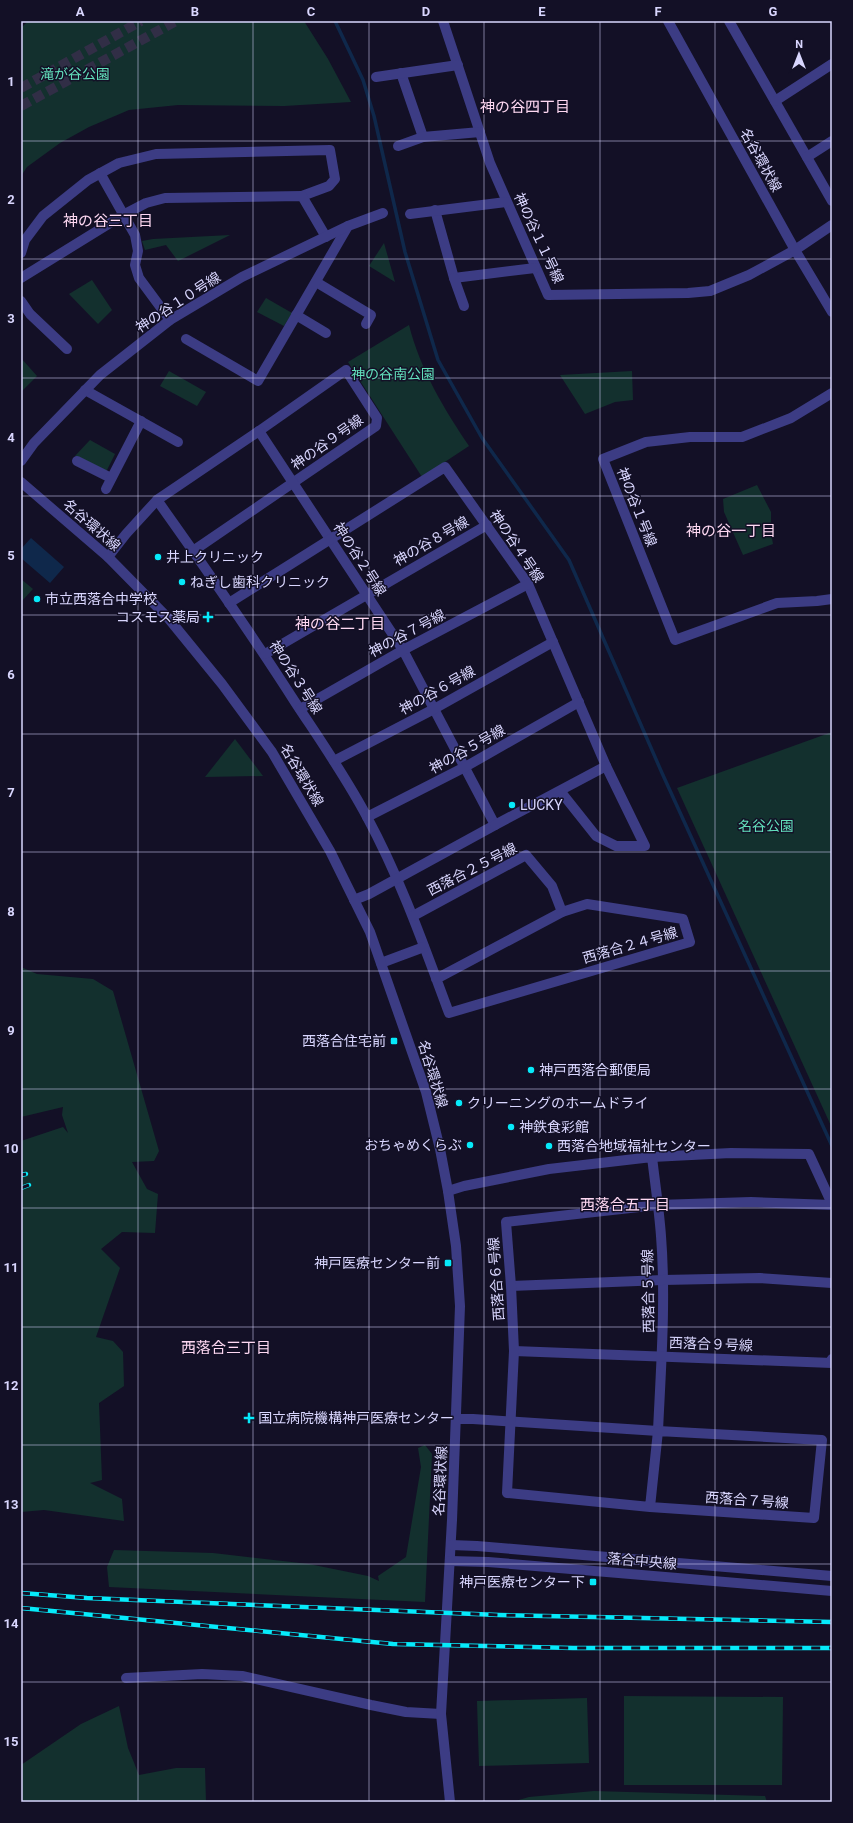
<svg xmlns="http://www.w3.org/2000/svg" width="853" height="1823" viewBox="0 0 853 1823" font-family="Roboto,'Noto Sans JP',sans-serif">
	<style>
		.green { fill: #13302e }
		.water { fill: #0f284b }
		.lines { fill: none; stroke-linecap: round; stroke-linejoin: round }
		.stream { stroke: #0f284b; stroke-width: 3.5 }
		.tertiary-tunnel { stroke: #312e46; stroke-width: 10; stroke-dasharray: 10 5; stroke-linecap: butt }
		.minor { stroke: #3c3c84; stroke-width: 10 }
		.tertiary { stroke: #3c3c84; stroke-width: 10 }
		.rail-casing { stroke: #06eafa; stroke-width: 4.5 }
		.rail { stroke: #131026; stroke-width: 3; stroke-dasharray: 9; stroke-linecap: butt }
		.grid { fill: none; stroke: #d9d6fe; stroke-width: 1; stroke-opacity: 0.55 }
		.poi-dot { fill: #06eafa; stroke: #131026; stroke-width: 1.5 }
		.labels { text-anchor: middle; stroke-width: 3; stroke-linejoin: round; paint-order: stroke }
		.park-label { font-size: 14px; fill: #62debb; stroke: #131026 }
		.street-label { font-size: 14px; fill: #d9d6fe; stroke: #131026 }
		.poi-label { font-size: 14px; fill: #d9d6fe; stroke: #131026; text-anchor: start }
		.neighbourhood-label { font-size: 15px; fill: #fed8f2; stroke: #131026 }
		.neatline { fill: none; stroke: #d9d6fe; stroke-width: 1.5 }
		.grid-label { font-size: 13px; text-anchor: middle; font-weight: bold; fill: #d9d6fe }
	</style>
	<rect width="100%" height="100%" fill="#131026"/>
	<g class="green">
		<polygon points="28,21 304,21 328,59 351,102 284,106 178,105 129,110 89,127 60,143 27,167 21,176 21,28"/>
		<polygon points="230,235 178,261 166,245 145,250 142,241 153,239"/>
		<polygon points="384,243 395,282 369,266"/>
		<polygon points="92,280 112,310 98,324 69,294"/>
		<polygon points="266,298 292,313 284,326 257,312"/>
		<path d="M 409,325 C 420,369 444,409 469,446 L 422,477 L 348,362 Z"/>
		<polygon points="21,358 37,376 21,392"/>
		<polygon points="169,371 206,392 197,406 160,386"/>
		<polygon points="632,371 633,400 615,402 585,414 560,375"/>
		<polygon points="90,440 115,454 106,472 75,456"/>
		<polygon points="757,485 771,512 771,533 773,544 743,555 724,512 723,499"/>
		<polygon points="21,579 33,589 21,602"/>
		<polygon points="832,732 832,1128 677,788"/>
		<polygon points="235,739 263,776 205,777"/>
		<polygon points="21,967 37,974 93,979 113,991 159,1151 154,1161 132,1162 147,1189 158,1194 155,1233 122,1232 101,1249 120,1268 96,1337 113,1341 123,1352 124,1386 99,1403 102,1480 90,1483 122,1499 124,1521 44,1510 21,1512 21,1141 63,1127 68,1133 62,1115 63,1107 21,1117"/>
		<polygon points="425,1445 432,1454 425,1602 109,1587 107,1567 114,1550 213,1553 309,1564 368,1576 379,1581 378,1576 406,1557 421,1467 418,1448"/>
		<polygon points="624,1696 783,1697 782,1785 624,1785"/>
		<polygon points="587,1698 589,1763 479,1766 477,1701"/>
		<polygon points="119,1706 128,1748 139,1775 176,1768 205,1768 206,1802 21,1802 21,1765 81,1724"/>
		<polygon points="594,1791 765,1796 767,1802 512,1802 529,1797"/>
	</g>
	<polygon class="water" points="31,538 64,567 50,583 21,558 21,549"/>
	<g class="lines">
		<polyline class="stream" points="335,21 363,80 374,116 405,252 438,360 482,438 569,560 662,773 832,1146"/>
		<g class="tertiary-tunnel">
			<polyline points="21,88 141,21"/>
			<polyline points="21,106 176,21"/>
		</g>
		<g class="minor">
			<polyline points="443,21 490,163 548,295 688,293 710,291 749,275 795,250 832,225"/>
			<polyline points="729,21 832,201"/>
			<polyline points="401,73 423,137"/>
			<polyline points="376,77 458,65"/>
			<polyline points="775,101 832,64"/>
			<polyline points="398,146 423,137 480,132"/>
			<polyline points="807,157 832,141"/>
			<polyline points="100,173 135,235 138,251 135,265 139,278 170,320"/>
			<polyline points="435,210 454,278 535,268"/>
			<polyline points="410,214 506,202"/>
			<polyline points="21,253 25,240 43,216 88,180 119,163 156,154 330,150 335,179 329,186 302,196"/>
			<polyline points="21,278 123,215 146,203 165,198 302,196 326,237"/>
			<polyline points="454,278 464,306"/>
			<polyline points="316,282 371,315 366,324"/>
			<polyline points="21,301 30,314 67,349"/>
			<polyline points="296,315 326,333"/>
			<polyline points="186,339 258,381 348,226"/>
			<polyline points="85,390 178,442"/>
			<polyline points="21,461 34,443 100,375 170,320 242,277 348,226 383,213"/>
			<polyline points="77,461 111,478"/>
			<polyline points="106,489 141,421"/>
			<path d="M 157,500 C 204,566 251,633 295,702 C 320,740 346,777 367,817 C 401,880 424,946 449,1013 L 690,942 L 683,919 L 587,904 L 562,912 L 436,979"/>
			<polyline points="193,551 376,426 377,418 346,370 259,431"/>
			<polyline points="108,557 126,534 157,500 259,431 403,650 495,825 369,894 354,900"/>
			<polyline points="229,603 445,467 528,584 606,766 495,825"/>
			<polyline points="265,654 487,525"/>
			<polyline points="300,709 403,650 528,584"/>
			<polyline points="334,761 434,709 553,642"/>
			<polyline points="561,792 596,836 616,846 645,846 606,766"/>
			<polyline points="367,817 465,767 579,702"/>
			<polyline points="413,916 526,855 552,886 562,912"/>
			<polyline points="381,963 424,947"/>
			<polyline points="652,1157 731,1153 809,1154 832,1204"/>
			<path d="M 448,1191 L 464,1186 L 549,1169 L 652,1157 C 655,1183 659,1209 661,1236 C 666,1300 661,1366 658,1431 L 473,1419 L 457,1419"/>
			<polyline points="511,1286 663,1280 760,1278 832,1283"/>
			<polyline points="514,1351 832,1363 832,1359"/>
			<polyline points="650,1507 658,1431 822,1440 814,1518 650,1507 507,1493 514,1351 511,1286 506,1222 657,1205 751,1202 832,1205"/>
			<polyline points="126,1678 202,1674 242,1676 371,1705 406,1712 441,1714"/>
		</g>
		<g class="tertiary">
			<polyline points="668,21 795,250 832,312"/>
			<polyline points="832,393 791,418 742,437 690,437 646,442 603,459 675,640 777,603 817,601 832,599"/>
			<polyline points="21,482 108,557 169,619 222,684 272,752 330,851 370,932 426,1092 440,1149 448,1191 456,1246 460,1306 452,1520 441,1714 450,1802"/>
			<polyline points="451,1545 477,1546 832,1576"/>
			<polyline points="450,1561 488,1562 832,1591"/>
		</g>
		<defs>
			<g id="rail">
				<polyline points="21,1175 26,1174"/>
				<polyline points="21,1188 29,1185"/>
				<polyline points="21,1593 87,1598 499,1615 832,1622"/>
				<polyline points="21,1608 393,1644 573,1648 832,1648"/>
			</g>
		</defs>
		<use href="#rail" class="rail-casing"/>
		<use href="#rail" class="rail"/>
	</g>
	<path class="grid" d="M 138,21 L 138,1802M 253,21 L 253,1802M 369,21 L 369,1802M 484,21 L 484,1802M 600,21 L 600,1802M 715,21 L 715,1802M 21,141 L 832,141M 21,259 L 832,259M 21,378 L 832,378M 21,496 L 832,496M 21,615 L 832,615M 21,734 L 832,734M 21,852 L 832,852M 21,971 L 832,971M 21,1089 L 832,1089M 21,1208 L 832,1208M 21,1327 L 832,1327M 21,1445 L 832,1445M 21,1564 L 832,1564M 21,1682 L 832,1682"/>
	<g class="poi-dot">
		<circle cx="158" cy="557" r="4"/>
		<circle cx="182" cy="582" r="4"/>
		<circle cx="37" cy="599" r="4"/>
		<path d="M206 611h4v4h4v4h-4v4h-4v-4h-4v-4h4z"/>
		<circle cx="512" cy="805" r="4"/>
		<rect x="390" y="1037" width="8" height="8" rx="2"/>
		<circle cx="531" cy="1070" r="4"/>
		<circle cx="459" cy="1103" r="4"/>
		<circle cx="511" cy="1127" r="4"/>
		<circle cx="470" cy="1145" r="4"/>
		<circle cx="549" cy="1146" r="4"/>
		<rect x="444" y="1259" width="8" height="8" rx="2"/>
		<path d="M247 1412h4v4h4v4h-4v4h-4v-4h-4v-4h4z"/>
		<rect x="589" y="1578" width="8" height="8" rx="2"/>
	</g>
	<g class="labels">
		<g class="park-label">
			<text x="75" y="79">滝が谷公園</text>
			<text x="393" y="379">神の谷南公園</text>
			<text x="766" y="831">名谷公園</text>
		</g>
		<g class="street-label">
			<text transform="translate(761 160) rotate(61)" y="5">名谷環状線</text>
			<text transform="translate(539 238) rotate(65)" y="5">神の谷１１号線</text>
			<text transform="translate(178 302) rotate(-33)" y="5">神の谷１０号線</text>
			<text transform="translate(327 442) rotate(-35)" y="5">神の谷９号線</text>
			<text transform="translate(637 507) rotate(68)" y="5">神の谷１号線</text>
			<text transform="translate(92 525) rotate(41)" y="5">名谷環状線</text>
			<text transform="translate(431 541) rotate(-30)" y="5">神の谷８号線</text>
			<text transform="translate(517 546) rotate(56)" y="5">神の谷４号線</text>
			<text transform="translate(360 559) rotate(57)" y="5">神の谷２号線</text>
			<text transform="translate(407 633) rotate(-28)" y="5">神の谷７号線</text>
			<text transform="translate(296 677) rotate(57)" y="5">神の谷３号線</text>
			<text transform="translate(437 690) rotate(-29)" y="5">神の谷６号線</text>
			<text transform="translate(467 749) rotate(-29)" y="5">神の谷５号線</text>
			<text transform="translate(302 775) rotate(59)" y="5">名谷環状線</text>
			<text transform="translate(472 869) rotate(-27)" y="5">西落合２５号線</text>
			<text transform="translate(630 945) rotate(-16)" y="5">西落合２４号線</text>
			<text transform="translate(433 1074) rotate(73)" y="5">名谷環状線</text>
			<text transform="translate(496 1279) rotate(-94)" y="5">西落合６号線</text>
			<text transform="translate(648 1291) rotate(-91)" y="5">西落合５号線</text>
			<text transform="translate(711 1344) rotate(2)" y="5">西落合９号線</text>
			<text transform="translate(440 1481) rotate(-87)" y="5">名谷環状線</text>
			<text transform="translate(747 1500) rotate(4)" y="5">西落合７号線</text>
			<text transform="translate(642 1561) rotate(5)" y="5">落合中央線</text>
		</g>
		<g class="poi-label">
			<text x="166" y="562">井上クリニック</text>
			<text x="190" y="587">ねぎし歯科クリニック</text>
			<text x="45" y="604">市立西落合中学校</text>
			<text x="200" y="622" text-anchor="end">コスモス薬局</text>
			<text x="520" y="810">LUCKY</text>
			<text x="386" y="1046" text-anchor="end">西落合住宅前</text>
			<text x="539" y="1075">神戸西落合郵便局</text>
			<text x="467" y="1108">クリーニングのホームドライ</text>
			<text x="519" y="1132">神鉄食彩館</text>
			<text x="462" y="1150" text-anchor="end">おちゃめくらぶ</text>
			<text x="557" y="1151">西落合地域福祉センター</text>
			<text x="440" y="1268" text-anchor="end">神戸医療センター前</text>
			<text x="258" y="1423">国立病院機構神戸医療センター</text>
			<text x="585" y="1587" text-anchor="end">神戸医療センター下</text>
		</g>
		<g class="neighbourhood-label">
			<text x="525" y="112">神の谷四丁目</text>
			<text x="108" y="226">神の谷三丁目</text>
			<text x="731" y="536">神の谷一丁目</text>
			<text x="340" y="629">神の谷二丁目</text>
			<text x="625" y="1210">西落合五丁目</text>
			<text x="226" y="1353">西落合三丁目</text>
		</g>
	</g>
	<rect width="853" height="1823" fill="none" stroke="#131026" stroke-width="44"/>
	<g transform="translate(799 54)" stroke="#131026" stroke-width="3" paint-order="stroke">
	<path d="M0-3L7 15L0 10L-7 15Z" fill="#d9d6fe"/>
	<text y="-6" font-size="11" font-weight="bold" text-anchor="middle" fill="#d9d6fe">N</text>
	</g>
	<rect x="22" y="22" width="809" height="1779" class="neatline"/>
	<g class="grid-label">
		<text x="80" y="16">A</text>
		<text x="195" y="16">B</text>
		<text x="311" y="16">C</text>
		<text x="426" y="16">D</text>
		<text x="542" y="16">E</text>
		<text x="658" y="16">F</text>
		<text x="773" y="16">G</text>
		<text x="11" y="86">1</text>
		<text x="11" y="204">2</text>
		<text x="11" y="323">3</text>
		<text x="11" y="442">4</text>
		<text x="11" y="560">5</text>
		<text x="11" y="679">6</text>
		<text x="11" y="797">7</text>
		<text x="11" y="916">8</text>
		<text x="11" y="1035">9</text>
		<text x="11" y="1153">10</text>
		<text x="11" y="1272">11</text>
		<text x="11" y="1390">12</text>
		<text x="11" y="1509">13</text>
		<text x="11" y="1628">14</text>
		<text x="11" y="1746">15</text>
	</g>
</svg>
